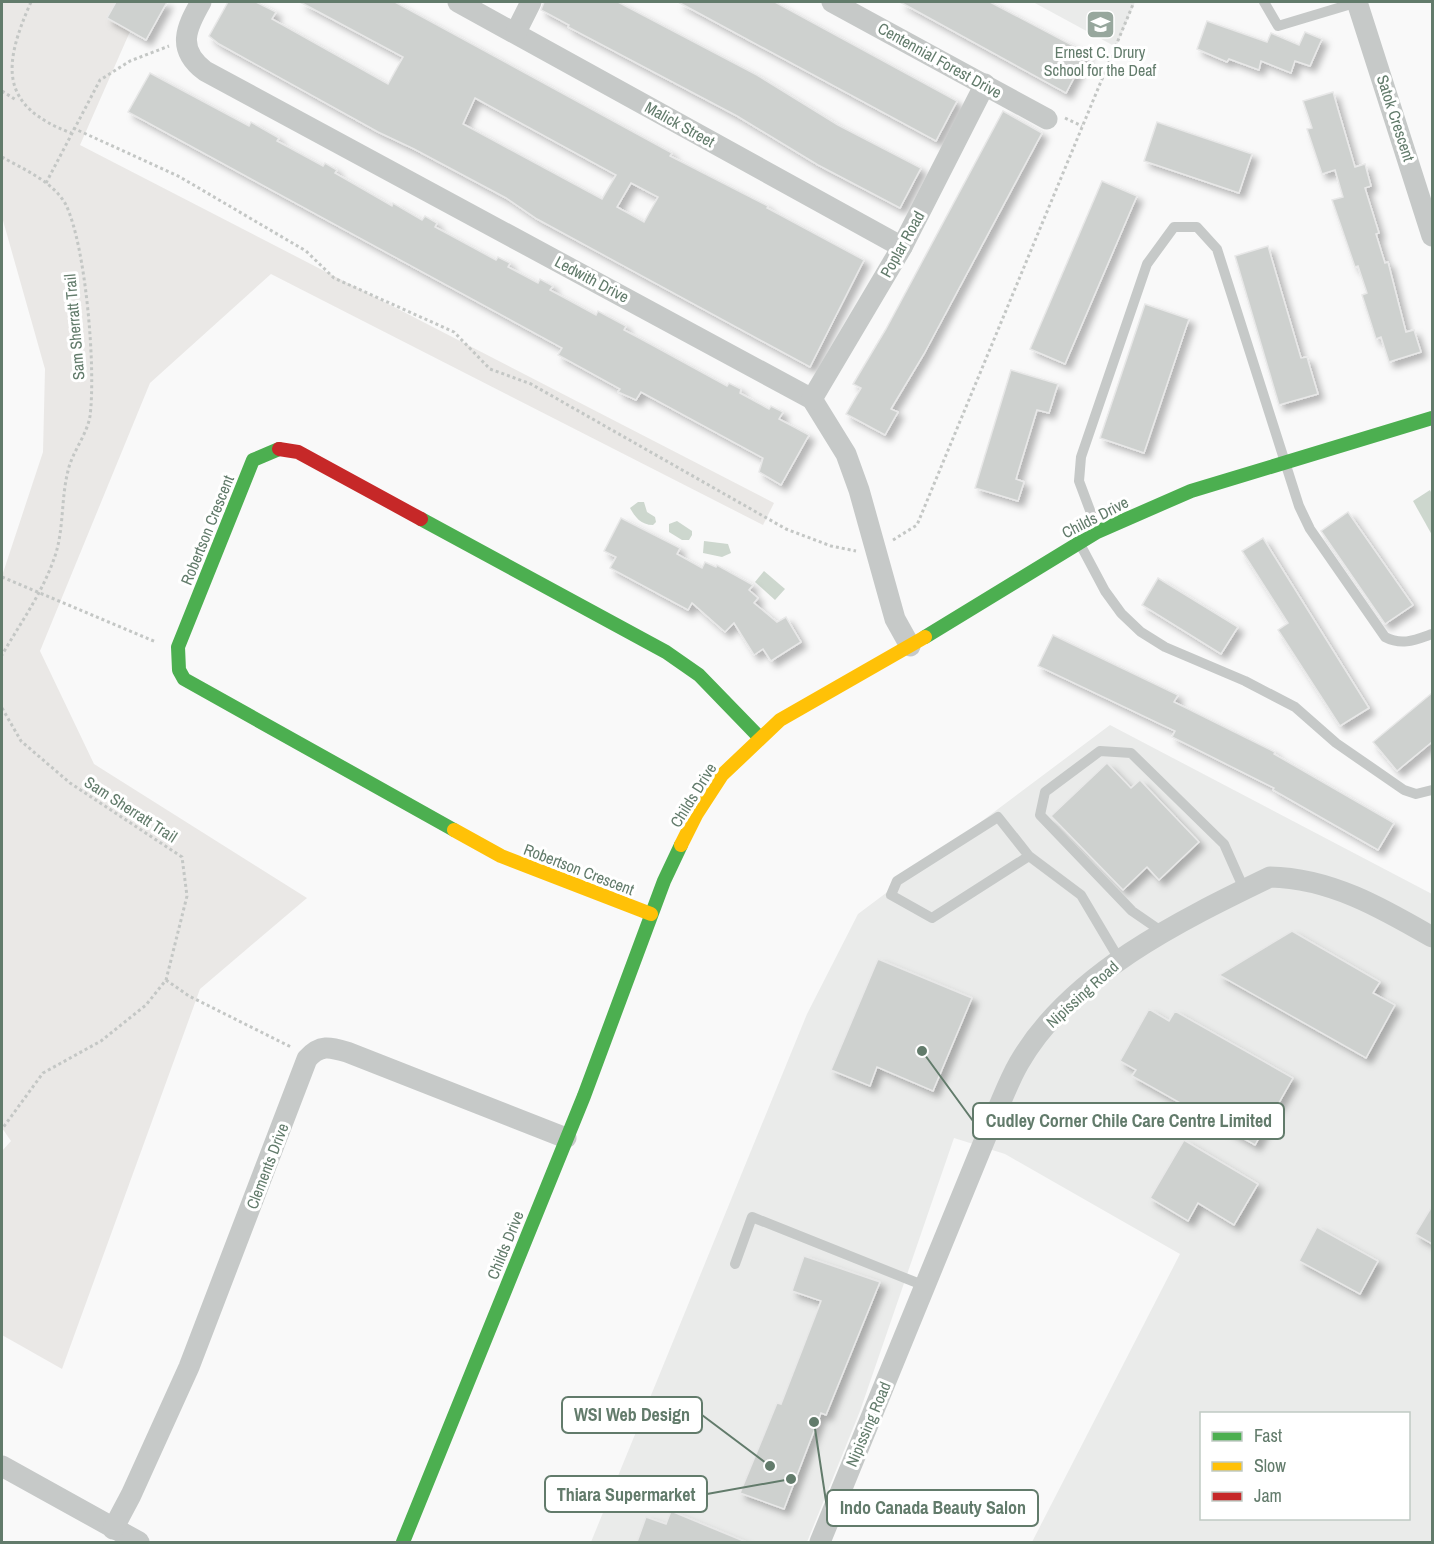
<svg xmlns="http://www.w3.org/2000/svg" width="1434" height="1544" viewBox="0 0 1434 1544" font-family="'Archivo Narrow',sans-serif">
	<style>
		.built { fill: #eaebea; fill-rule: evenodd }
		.green { fill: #eae8e6 }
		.water { fill: #cdd7ce }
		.building { fill: #ced1cf; stroke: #e8e8e8; stroke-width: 1.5; fill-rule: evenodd; filter: url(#shadow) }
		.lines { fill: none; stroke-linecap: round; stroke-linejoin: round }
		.path { stroke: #c4c7c5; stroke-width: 3; stroke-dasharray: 3 3; stroke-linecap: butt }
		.lane { stroke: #c6c9c8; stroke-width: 10 }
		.street { stroke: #c6c9c8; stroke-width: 21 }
		.fast { stroke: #4caf50; stroke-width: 14 }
		.slow { stroke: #ffc107; stroke-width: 14 }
		.jam { stroke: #c62828; stroke-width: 14 }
		.labels { text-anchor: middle; stroke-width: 6; stroke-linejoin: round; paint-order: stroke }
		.poi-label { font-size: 16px; fill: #627b6b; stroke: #fff }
		.street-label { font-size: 16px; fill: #627b6b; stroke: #fff }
		.leader { fill: none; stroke: #627b6b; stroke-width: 2 }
		.callout-dot { fill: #627b6b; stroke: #fff; stroke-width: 2 }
		.callout { fill: #fff; stroke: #627b6b; stroke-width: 2 }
		.callout-label { font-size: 18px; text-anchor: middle; font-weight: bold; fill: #627b6b }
	</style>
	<defs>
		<filter id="shadow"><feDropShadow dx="5.5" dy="5.5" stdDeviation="3" flood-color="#0004"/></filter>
	</defs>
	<rect width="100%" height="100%" fill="#f9f9f9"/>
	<g class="built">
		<polygon points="1033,2 1135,2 1116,47"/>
		<path d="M 1110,725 L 1432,894 L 1432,1542 L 1032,1542 L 1180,1254 L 1005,1154 L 954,1138 L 860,1411 L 807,1542 L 591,1542 L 807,1014 L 858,914 ZM 1202,1414 L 1408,1414 L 1408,1518 L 1202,1518 Z"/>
	</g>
	<polygon class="green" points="2,2 143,2 80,145 774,503 763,525 271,274 150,383 40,651 94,764 307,898 200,989 62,1369 2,1335 2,1151 11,1141 2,1128 2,576 43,452 45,369 2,217"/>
	<g class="water">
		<polygon points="1430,490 1432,494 1432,535 1413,501"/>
		<path d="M 638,502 L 644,502 L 647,512 L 655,517 L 656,522 L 653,525 C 641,525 635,517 630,508 Z"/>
		<polygon points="677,521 692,531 692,535 689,540 682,540 669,532 669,524"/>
		<polygon points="704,541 728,544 731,553 722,557 703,553"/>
		<polygon points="764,571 785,589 775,600 755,582"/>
	</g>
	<g class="building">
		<polygon points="116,2 167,2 146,40 107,18"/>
		<path d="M 228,2 L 256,2 L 276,12 L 272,19 L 388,84 L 403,57 L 300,2 L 395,2 L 672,153 L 670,156 L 768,206 L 767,208 L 864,260 L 810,367 L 537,219 L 506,198 L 414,149 L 378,132 L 219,44 L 209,36 ZM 475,98 L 616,175 L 602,199 L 463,124 ZM 631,183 L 658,197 L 644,222 L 617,207 Z"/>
		<polygon points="544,2 618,2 757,75 838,125 921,168 900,208 818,165 737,116 568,27 569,25 541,10"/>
		<polygon points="678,2 775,2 957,101 936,141"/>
		<polygon points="900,2 990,2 1087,53 1066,93"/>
		<polygon points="1207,21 1267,42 1271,33 1299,45 1305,32 1322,39 1310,66 1295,61 1291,73 1261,61 1259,70 1229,59 1227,62 1197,49"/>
		<polygon points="150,73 249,126 251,122 279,138 277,141 323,166 325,163 337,170 335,173 392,206 393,203 422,220 425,216 437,223 435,227 496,260 498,257 510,263 508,267 538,283 540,279 553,286 550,290 576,304 596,315 598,311 626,326 624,330 654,346 727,386 729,383 741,389 740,393 769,409 771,406 783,412 779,419 809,435 781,485 759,472 763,458 641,392 636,400 618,392 620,389 558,355 562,348 128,112"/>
		<polygon points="1333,92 1355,167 1365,164 1371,186 1365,188 1379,233 1376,234 1385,263 1388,262 1406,332 1414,330 1421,352 1389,362 1381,337 1376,339 1362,295 1367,293 1358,266 1355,267 1332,200 1343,197 1335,170 1322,174 1307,129 1312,128 1303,101"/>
		<polygon points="1003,111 1042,133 924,354 891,409 898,412 885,435 846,414 861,388 853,384 886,329"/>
		<polygon points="1157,122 1252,154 1239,193 1144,161"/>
		<polygon points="1102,181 1137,196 1065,364 1030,349"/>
		<polygon points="1268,246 1301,358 1307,357 1318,394 1279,405 1235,256"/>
		<polygon points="1145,304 1189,319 1144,453 1100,438"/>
		<polygon points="1011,370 1058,384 1049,413 1037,410 1016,479 1024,482 1018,501 975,488"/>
		<polygon points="1348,512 1413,605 1385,624 1321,531"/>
		<polygon points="621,518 680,548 677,554 702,568 705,562 716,567 717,565 753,585 749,590 758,598 754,603 777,622 786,617 801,642 771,661 763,649 754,655 734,623 725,632 692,603 688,610 610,568 616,557 604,551"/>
		<polygon points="1263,538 1369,708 1340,726 1278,630 1288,623 1242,551"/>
		<polygon points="1158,578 1238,627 1221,654 1142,605"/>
		<polygon points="1053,635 1178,695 1174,702 1275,752 1274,754 1394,823 1378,850 1273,790 1274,788 1172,737 1175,731 1038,666"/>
		<polygon points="1432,693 1432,742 1397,771 1373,742"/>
		<polygon points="1107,763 1131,788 1140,780 1199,842 1159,880 1147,867 1123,890 1051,816"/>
		<polygon points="1292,931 1380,982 1373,993 1395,1005 1366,1058 1219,975"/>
		<polygon points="878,959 972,998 933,1091 877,1067 870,1086 831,1070"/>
		<polygon points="1149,1009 1169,1021 1175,1011 1293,1078 1255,1145 1132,1076 1136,1070 1120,1061"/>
		<polygon points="1184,1140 1258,1184 1234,1225 1198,1203 1188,1221 1150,1198"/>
		<polygon points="1432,1206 1432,1244 1415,1234"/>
		<polygon points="1317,1227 1378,1261 1360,1294 1299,1261"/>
		<polygon points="804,1256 880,1282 826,1415 821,1413 784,1509 740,1493 777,1403 781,1404 821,1301 792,1291"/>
		<polygon points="671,1511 746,1542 637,1542 646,1517 666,1524"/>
	</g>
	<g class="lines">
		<g class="path">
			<path d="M 31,2 C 2,67 0,106 71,133"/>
			<polyline points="2,91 16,100"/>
			<polyline points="1065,118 1082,126"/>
			<polyline points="73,128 180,177 306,251 334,278 454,332 490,369 531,384 786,529 831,546 856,551"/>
			<path d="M 2,157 C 23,169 54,182 66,205 C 86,247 96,369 90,416 C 87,435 72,452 68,471 C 61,498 64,529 55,556 C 43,592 21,622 2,655"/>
			<polyline points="46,183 100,80 130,61 169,46"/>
			<polyline points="893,540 917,525 1134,2"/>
			<polyline points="2,577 156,642"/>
			<polyline points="2,708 21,741 70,783 182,857 187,896 166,980 146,1005 101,1041 43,1073 2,1129"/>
			<polyline points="166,980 189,996 291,1047"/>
		</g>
		<g class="lane">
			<polyline points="1264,2 1278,26 1358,2"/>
			<path d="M 1097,529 L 1079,481 L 1081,457 L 1147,264 L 1174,227 L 1197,227 L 1217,249 L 1299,506 L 1310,529 L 1385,637 C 1402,646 1415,640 1432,634"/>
			<polyline points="1080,544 1105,591 1121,613 1141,632 1165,647 1245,681 1295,707 1336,743 1404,790 1416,794 1432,790"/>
			<polyline points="1029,856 932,918 891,895 897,881 998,817 1029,856 1081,895 1119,959"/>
			<polyline points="1164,933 1132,911 1040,815 1045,792 1100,751 1131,753 1224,844 1244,889"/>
			<polyline points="735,1264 752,1217 925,1286"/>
		</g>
		<g class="street">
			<path d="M 201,2 C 186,28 176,49 205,71 L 812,399 L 846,454 L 859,490 L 895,619 L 910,646"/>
			<polyline points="458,2 902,247"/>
			<polyline points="832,2 1047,119"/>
			<polyline points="1357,2 1432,236"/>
			<polyline points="516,32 531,2"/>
			<polyline points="812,399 902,247 985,84"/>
			<polyline points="2,1466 139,1542"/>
			<path d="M 113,1529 L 131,1495 L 189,1367 L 307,1059 C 320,1044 330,1047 347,1052 L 566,1138"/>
			<path d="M 820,1542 L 992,1122 C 1001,1103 1008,1082 1019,1063 C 1070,974 1181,920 1270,877 C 1330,878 1382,908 1432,937"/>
		</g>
		<g class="fast">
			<polyline points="279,449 253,460 178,647 179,670 184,679 454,830"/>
			<polyline points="421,519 666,652 699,675 759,737"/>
			<polyline points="925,637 1097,532 1191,491 1432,418"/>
			<polyline points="403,1542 584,1096 664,881 681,845"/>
		</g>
		<g class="slow">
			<polyline points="454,830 501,856 651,914"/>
			<polyline points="681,845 696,815 722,775 780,720 925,637"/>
		</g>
		<polyline class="jam" points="279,449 298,452 421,519"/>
	</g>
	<defs>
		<symbol id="school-square" viewBox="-11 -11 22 22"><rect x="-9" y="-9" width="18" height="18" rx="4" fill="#97a79d" stroke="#fff"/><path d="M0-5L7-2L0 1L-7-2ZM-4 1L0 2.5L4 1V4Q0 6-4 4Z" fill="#fff"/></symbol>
	</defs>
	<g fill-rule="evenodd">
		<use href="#school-square" x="1084" y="8" width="33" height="33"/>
	</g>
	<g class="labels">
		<g class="poi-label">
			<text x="1100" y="58">Ernest C. Drury<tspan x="1100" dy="18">School for the Deaf</tspan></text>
		</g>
		<g class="street-label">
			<text transform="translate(940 60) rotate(29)" y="6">Centennial Forest Drive</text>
			<text transform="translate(1396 118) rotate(72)" y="6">Satok Crescent</text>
			<text transform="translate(680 124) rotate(29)" y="6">Malick Street</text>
			<text transform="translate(902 244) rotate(-61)" y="6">Poplar Road</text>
			<text transform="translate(592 279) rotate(28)" y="6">Ledwith Drive</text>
			<text transform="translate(74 327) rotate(-95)" y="6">Sam Sherratt Trail</text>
			<text transform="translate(1095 517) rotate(-27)" y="6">Childs Drive</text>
			<text transform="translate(207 530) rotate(-68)" y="6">Robertson Crescent</text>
			<text transform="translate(693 795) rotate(-58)" y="6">Childs Drive</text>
			<text transform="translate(131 809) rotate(33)" y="6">Sam Sherratt Trail</text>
			<text transform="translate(579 869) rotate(21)" y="6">Robertson Crescent</text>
			<text transform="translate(1082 994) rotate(-42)" y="6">Nipissing Road</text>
			<text transform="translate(267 1166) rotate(-69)" y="6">Clements Drive</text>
			<text transform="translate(505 1245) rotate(-68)" y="6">Childs Drive</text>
			<text transform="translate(868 1424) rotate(-67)" y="6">Nipissing Road</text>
		</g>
	</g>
	<path class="leader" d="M922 1051L973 1121M770 1466L702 1415M791 1479L707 1494M814 1422L827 1508"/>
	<g class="callout-dot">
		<circle cx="922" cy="1051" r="6"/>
		<circle cx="770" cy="1466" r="6"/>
		<circle cx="791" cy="1479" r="6"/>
		<circle cx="814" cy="1422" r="6"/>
	</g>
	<g class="callout">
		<rect x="973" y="1103" width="311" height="36" rx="6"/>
		<rect x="562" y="1397" width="140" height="36" rx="6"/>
		<rect x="545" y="1476" width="162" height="36" rx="6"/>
		<rect x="827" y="1490" width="211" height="36" rx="6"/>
	</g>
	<g class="callout-label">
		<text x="1129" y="1127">Cudley Corner Chile Care Centre Limited</text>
		<text x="632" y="1421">WSI Web Design</text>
		<text x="626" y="1501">Thiara Supermarket</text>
		<text x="933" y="1514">Indo Canada Beauty Salon</text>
	</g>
	<rect width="1434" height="1544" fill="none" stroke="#627b6b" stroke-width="6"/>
	<rect x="1200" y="1412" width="210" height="108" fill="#ffffff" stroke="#c0cac4" stroke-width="1.5"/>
	<rect x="1212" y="1432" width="30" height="9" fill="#4caf50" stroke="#c0cac4" stroke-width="1.5"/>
	<text x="1254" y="1442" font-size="18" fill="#627b6b">Fast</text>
	<rect x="1212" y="1462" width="30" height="9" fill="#ffc107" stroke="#c0cac4" stroke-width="1.5"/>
	<text x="1254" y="1472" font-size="18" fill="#627b6b">Slow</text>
	<rect x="1212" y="1492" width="30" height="9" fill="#c62828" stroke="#c0cac4" stroke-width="1.5"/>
	<text x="1254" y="1502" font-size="18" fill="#627b6b">Jam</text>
</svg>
